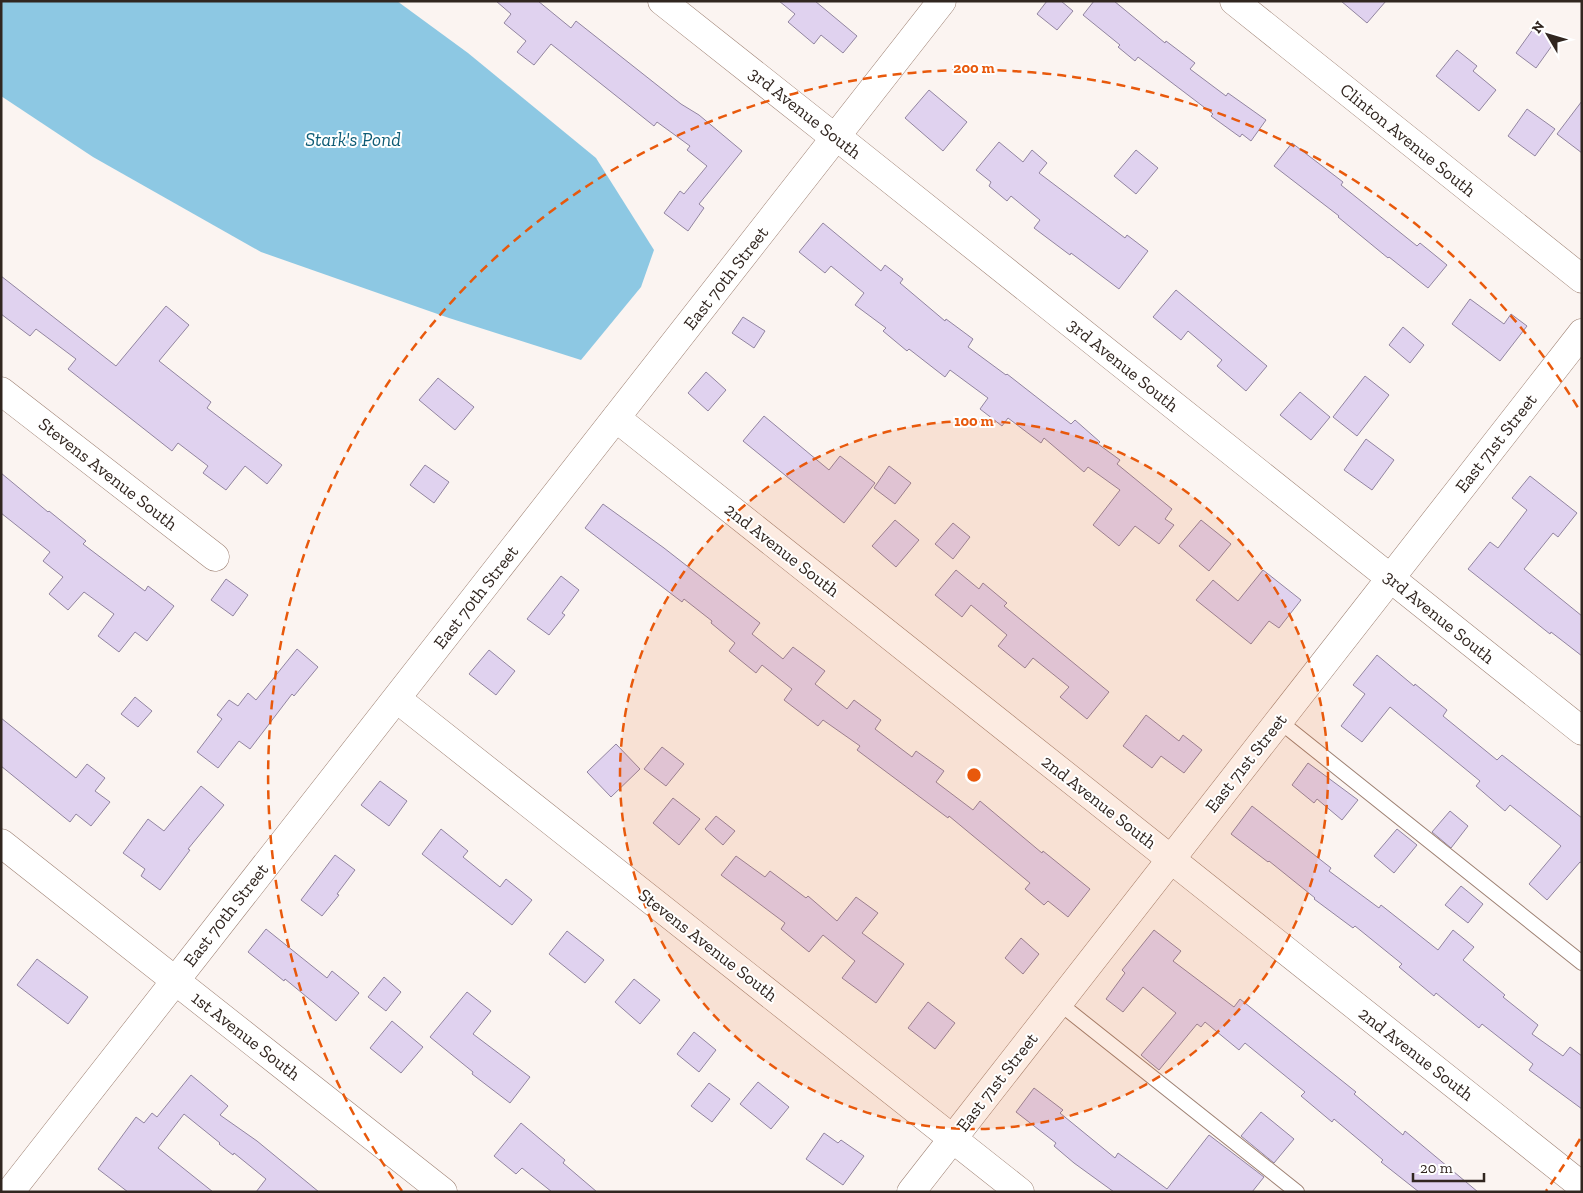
<svg xmlns="http://www.w3.org/2000/svg" width="1583" height="1193" viewBox="0 0 1583 1193" font-family="'Zilla Slab',serif">
	<style>
		.water { fill: #8dc8e3 }
		.building { fill: #e0d2ef; stroke: #9285a0 }
		.lines { fill: none; stroke-linecap: round; stroke-linejoin: round }
		.lane-casing { stroke: #9e8173; stroke-width: 16 }
		.street-casing { stroke: #9e8173; stroke-width: 29 }
		.secondary-casing { stroke: #9e8173; stroke-width: 29 }
		.lane { stroke: #fff; stroke-width: 14 }
		.street { stroke: #fff; stroke-width: 28 }
		.secondary { stroke: #fff; stroke-width: 28 }
		.ring { fill: none; stroke: #e8590c; stroke-width: 2.5; stroke-dasharray: 9 6 }
		.labels { text-anchor: middle; stroke-width: 4; stroke-linejoin: round; paint-order: stroke }
		.street-label { font-size: 18px; fill: #312620; stroke: #fff }
		.water-label { font-size: 19px; font-style: italic; fill: #0e5c76; stroke: #fff }
		.centre { fill: #e8590c; stroke: #fff; stroke-width: 2.5 }
		.ring-label { font-size: 15px; text-anchor: middle; font-weight: bold; fill: #e8590c; stroke: #fff; stroke-width: 4; stroke-linejoin: round; paint-order: stroke }
	</style>
	<rect width="100%" height="100%" fill="#fbf4f1"/>
	<polygon class="water" points="1,1 397,1 468,53 596,158 654,250 641,287 581,360 449,318 261,252 93,157 1,96"/>
	<g class="building">
		<polygon points="496,1 538,1 571,28 576,21 681,104 699,115 742,151 699,204 704,208 688,231 664,213 680,191 684,194 707,166 687,150 690,146 657,122 654,126 551,44 534,65 517,52 526,41 504,23 511,14"/>
		<polygon points="779,1 815,1 857,36 843,53 821,35 814,44 788,22 795,14"/>
		<polygon points="1047,1 1061,1 1073,11 1057,30 1037,14"/>
		<polygon points="1094,1 1114,1 1165,43 1166,41 1195,63 1190,69 1226,96 1228,93 1266,120 1251,141 1242,134 1240,137 1211,116 1213,114 1138,57 1135,61 1118,47 1120,45 1083,15"/>
		<polygon points="1341,1 1386,1 1367,23"/>
		<polygon points="1536,25 1556,40 1536,68 1516,53"/>
		<polygon points="1457,50 1477,66 1473,71 1496,90 1479,111 1436,76"/>
		<polygon points="929,90 967,122 943,151 905,118"/>
		<polygon points="1582,101 1582,153 1557,134"/>
		<polygon points="1527,109 1555,129 1535,156 1508,136"/>
		<polygon points="999,142 1023,162 1032,150 1047,163 1039,173 1125,238 1127,235 1148,251 1119,289 1071,253 1070,255 1034,228 1040,220 1011,196 1007,201 989,186 991,182 976,170"/>
		<polygon points="1292,143 1343,182 1341,185 1417,246 1420,243 1447,265 1428,288 1389,257 1388,258 1338,217 1339,216 1274,166"/>
		<polygon points="1136,150 1158,168 1136,194 1114,176"/>
		<polygon points="823,223 881,271 885,265 903,279 900,283 945,321 946,319 973,339 968,347 1006,375 1007,374 1071,424 1075,420 1100,442 1098,444 1120,460 1117,464 1172,509 1165,519 1174,525 1159,544 1135,526 1119,546 1093,525 1120,490 1088,467 1084,472 1044,438 1041,443 1008,418 1002,426 980,409 988,398 950,370 945,377 909,349 907,351 883,331 886,328 855,305 864,293 831,266 825,273 799,252"/>
		<polygon points="1,276 116,366 166,306 189,325 159,361 211,402 207,408 282,465 267,484 245,466 226,490 203,473 208,466 178,443 172,451 68,369 76,359 36,329 30,336 1,314"/>
		<polygon points="1176,290 1267,366 1246,391 1217,366 1222,360 1188,331 1181,340 1153,317"/>
		<polygon points="1470,299 1504,324 1511,314 1527,326 1500,361 1452,324"/>
		<polygon points="743,317 765,331 754,348 732,333"/>
		<polygon points="1403,327 1424,345 1410,363 1389,345"/>
		<polygon points="706,372 726,390 708,411 688,393"/>
		<polygon points="1365,376 1389,395 1357,436 1333,417"/>
		<polygon points="438,378 474,407 455,430 419,400"/>
		<polygon points="1300,392 1330,417 1311,440 1280,415"/>
		<polygon points="764,416 829,470 840,456 875,483 844,523 743,441"/>
		<polygon points="1366,439 1394,460 1372,490 1344,470"/>
		<polygon points="425,465 449,482 434,503 410,485"/>
		<polygon points="889,466 911,483 895,504 874,488"/>
		<polygon points="1,473 48,512 49,511 86,541 83,544 145,591 148,586 174,606 147,641 135,632 119,652 98,636 114,614 84,592 68,610 49,594 63,577 43,561 50,552 1,513"/>
		<polygon points="1530,476 1577,513 1558,537 1553,533 1524,569 1582,616 1582,656 1551,632 1550,634 1468,569 1490,542 1498,548 1527,510 1512,498"/>
		<polygon points="603,504 664,548 760,623 752,634 783,659 793,647 825,671 815,684 847,709 854,700 881,720 875,729 912,757 916,751 944,771 936,782 973,810 980,801 1042,853 1043,851 1090,889 1068,917 1048,901 1044,905 1025,889 1030,883 949,816 948,818 857,750 860,746 823,720 818,726 784,700 792,689 762,665 756,673 729,651 735,643 711,623 712,621 684,599 682,602 585,528"/>
		<polygon points="895,520 919,540 896,567 872,546"/>
		<polygon points="1201,520 1231,544 1209,571 1179,546"/>
		<polygon points="953,523 970,537 953,559 935,544"/>
		<polygon points="956,570 979,589 983,583 1007,603 1004,606 1109,692 1087,719 1060,697 1069,687 1033,658 1025,668 998,646 1007,635 971,605 962,617 935,595"/>
		<polygon points="1263,570 1301,600 1279,628 1269,621 1251,644 1196,600 1213,580 1238,601"/>
		<polygon points="561,576 579,590 562,613 565,615 549,635 527,619"/>
		<polygon points="226,579 248,595 233,616 211,600"/>
		<polygon points="297,649 318,667 294,696 292,694 250,749 239,741 218,768 197,752 222,719 217,715 229,700 238,706 248,693 256,700"/>
		<polygon points="489,650 515,671 496,695 469,674"/>
		<polygon points="1377,655 1414,686 1415,684 1447,710 1443,716 1497,760 1502,755 1582,818 1582,863 1580,862 1547,900 1529,884 1561,846 1510,805 1505,811 1476,786 1480,781 1390,707 1362,742 1341,726 1365,694 1353,685"/>
		<polygon points="135,697 152,711 138,727 121,714"/>
		<polygon points="1146,715 1179,741 1183,735 1202,750 1184,773 1161,756 1152,768 1123,746"/>
		<polygon points="1,718 76,778 87,764 105,778 95,791 110,802 91,826 76,814 70,822 1,766"/>
		<polygon points="616,744 640,769 611,797 587,772"/>
		<polygon points="662,747 684,764 666,786 644,769"/>
		<polygon points="1308,763 1358,800 1342,820 1317,799 1314,803 1292,785"/>
		<polygon points="380,781 407,801 389,826 361,805"/>
		<polygon points="201,786 224,805 188,849 190,850 160,890 141,876 145,869 123,853 148,819 164,831"/>
		<polygon points="673,798 700,819 679,845 653,823"/>
		<polygon points="1252,806 1331,868 1329,871 1379,908 1381,905 1438,950 1453,930 1474,947 1463,960 1505,995 1503,997 1538,1025 1532,1034 1563,1056 1570,1047 1582,1056 1582,1109 1529,1070 1533,1064 1482,1024 1479,1028 1436,993 1434,996 1399,967 1402,964 1355,926 1353,928 1314,899 1315,898 1269,861 1268,862 1231,834"/>
		<polygon points="1450,811 1468,826 1451,848 1432,832"/>
		<polygon points="716,816 735,831 723,845 705,829"/>
		<polygon points="441,829 468,851 463,857 500,887 506,879 532,900 512,925 422,854"/>
		<polygon points="1397,829 1417,845 1394,873 1374,856"/>
		<polygon points="335,855 355,870 337,894 339,895 322,916 301,900"/>
		<polygon points="736,856 765,877 770,871 806,898 808,896 837,921 856,897 878,913 862,933 904,964 876,1003 842,978 855,961 823,935 809,952 781,929 785,923 721,875"/>
		<polygon points="1461,886 1483,904 1468,923 1445,905"/>
		<polygon points="266,929 327,978 332,971 359,993 336,1021 285,979 284,981 248,952"/>
		<polygon points="1154,930 1181,951 1173,961 1234,1007 1240,999 1356,1092 1354,1094 1403,1135 1405,1131 1478,1192 1419,1192 1381,1162 1383,1160 1334,1119 1332,1122 1301,1096 1305,1092 1245,1043 1239,1050 1205,1022 1201,1027 1197,1024 1159,1070 1141,1055 1176,1013 1143,987 1123,1012 1106,999 1125,973 1122,970"/>
		<polygon points="567,931 604,960 585,983 549,954"/>
		<polygon points="1021,938 1039,954 1023,974 1005,958"/>
		<polygon points="37,959 88,997 68,1024 17,985"/>
		<polygon points="384,977 401,992 386,1011 368,997"/>
		<polygon points="634,979 660,1000 640,1024 615,1002"/>
		<polygon points="467,992 491,1011 473,1034 530,1077 510,1103 472,1074 473,1072 430,1037"/>
		<polygon points="928,1002 955,1023 935,1049 908,1028"/>
		<polygon points="392,1021 423,1047 401,1073 370,1048"/>
		<polygon points="694,1032 716,1050 699,1072 677,1054"/>
		<polygon points="191,1075 228,1106 220,1115 257,1141 319,1192 256,1192 266,1179 234,1153 233,1155 219,1144 220,1143 184,1114 158,1148 213,1192 128,1192 98,1169 136,1117 144,1123 152,1113 157,1117"/>
		<polygon points="758,1082 789,1107 771,1129 740,1104"/>
		<polygon points="709,1083 730,1099 712,1122 691,1106"/>
		<polygon points="1034,1088 1063,1110 1060,1113 1115,1158 1118,1153 1167,1189 1209,1135 1264,1177 1252,1192 1114,1192 1074,1163 1054,1146 1056,1143 1016,1112"/>
		<polygon points="1261,1112 1294,1139 1274,1163 1241,1136"/>
		<polygon points="521,1123 565,1160 563,1163 597,1192 552,1192 522,1168 516,1174 494,1156"/>
		<polygon points="824,1133 838,1143 841,1140 864,1156 843,1185 806,1159"/>
	</g>
	<g class="lines">
		<defs>
			<g id="lane">
				<polyline points="1279,721 1582,963"/>
				<polyline points="1059,1003 1297,1192"/>
			</g>
			<g id="street">
				<polyline points="662,1 830,134 836,136 1582,731"/>
				<polyline points="1234,1 1582,279"/>
				<polyline points="1,391 215,557"/>
				<polyline points="616,418 1582,1186"/>
				<polyline points="397,699 1020,1192"/>
				<polyline points="1,843 443,1192"/>
				<polyline points="911,1192 1582,333"/>
			</g>
			<polyline id="secondary" points="10,1192 942,1"/>
		</defs>
		<use href="#lane" class="lane-casing"/>
		<use href="#street" class="street-casing"/>
		<use href="#secondary" class="secondary-casing"/>
		<use href="#lane" class="lane"/>
		<use href="#street" class="street"/>
		<use href="#secondary" class="secondary"/>
	</g>
	<circle cx="974" cy="775" r="354" fill="#e8590c" fill-opacity=".12"/>
	<g class="ring">
		<circle cx="974" cy="775" r="354"/>
		<path d="M1580 1139A707 707 0 0 1 1546 1191M402 1191A707 707 0 1 1 1580 411"/>
	</g>
	<g class="labels">
		<g class="street-label">
			<text transform="translate(805 113) rotate(38)" y="6">3rd Avenue South</text>
			<text transform="translate(1408 140) rotate(39)" y="6">Clinton Avenue South</text>
			<text transform="translate(726 278) rotate(-52)" y="6">East 70th Street</text>
			<text transform="translate(1123 365) rotate(39)" y="6">3rd Avenue South</text>
			<text transform="translate(1496 443) rotate(-52)" y="6">East 71st Street</text>
			<text transform="translate(108 474) rotate(38)" y="6">Stevens Avenue South</text>
			<text transform="translate(782 550) rotate(38)" y="6">2nd Avenue South</text>
			<text transform="translate(476 597) rotate(-52)" y="6">East 70th Street</text>
			<text transform="translate(1439 617) rotate(39)" y="6">3rd Avenue South</text>
			<text transform="translate(1246 763) rotate(-52)" y="6">East 71st Street</text>
			<text transform="translate(1099 802) rotate(38)" y="6">2nd Avenue South</text>
			<text transform="translate(226 915) rotate(-52)" y="6">East 70th Street</text>
			<text transform="translate(708 945) rotate(38)" y="6">Stevens Avenue South</text>
			<text transform="translate(246 1036) rotate(38)" y="6">1st Avenue South</text>
			<text transform="translate(1416 1054) rotate(38)" y="6">2nd Avenue South</text>
			<text transform="translate(997 1082) rotate(-52)" y="6">East 71st Street</text>
		</g>
		<g class="water-label">
			<text x="353" y="146">Stark's Pond</text>
		</g>
	</g>
	<circle cx="974" cy="775" r="8" class="centre"/>
	<g class="ring-label">
		<text x="974" y="73">200 m</text>
		<text x="974" y="426">100 m</text>
	</g>
	<rect width="1583" height="1193" fill="none" stroke="#312620" stroke-width="5"/>
	<g transform="translate(1548 35) rotate(308)" stroke="#ffffff" stroke-width="4" paint-order="stroke">
	<path d="M0-4L9 19L0 12L-9 19Z" fill="#312620"/>
	<text y="-8" font-size="14" font-weight="bold" text-anchor="middle" fill="#312620">N</text>
	</g>
	<path d="M1413 1173v8h71v-8" fill="none" stroke="#312620" stroke-width="2.5"/>
	<text x="1420" y="1173" font-size="15" fill="#312620" stroke="#ffffff" stroke-width="4" paint-order="stroke">20 m</text>
</svg>
